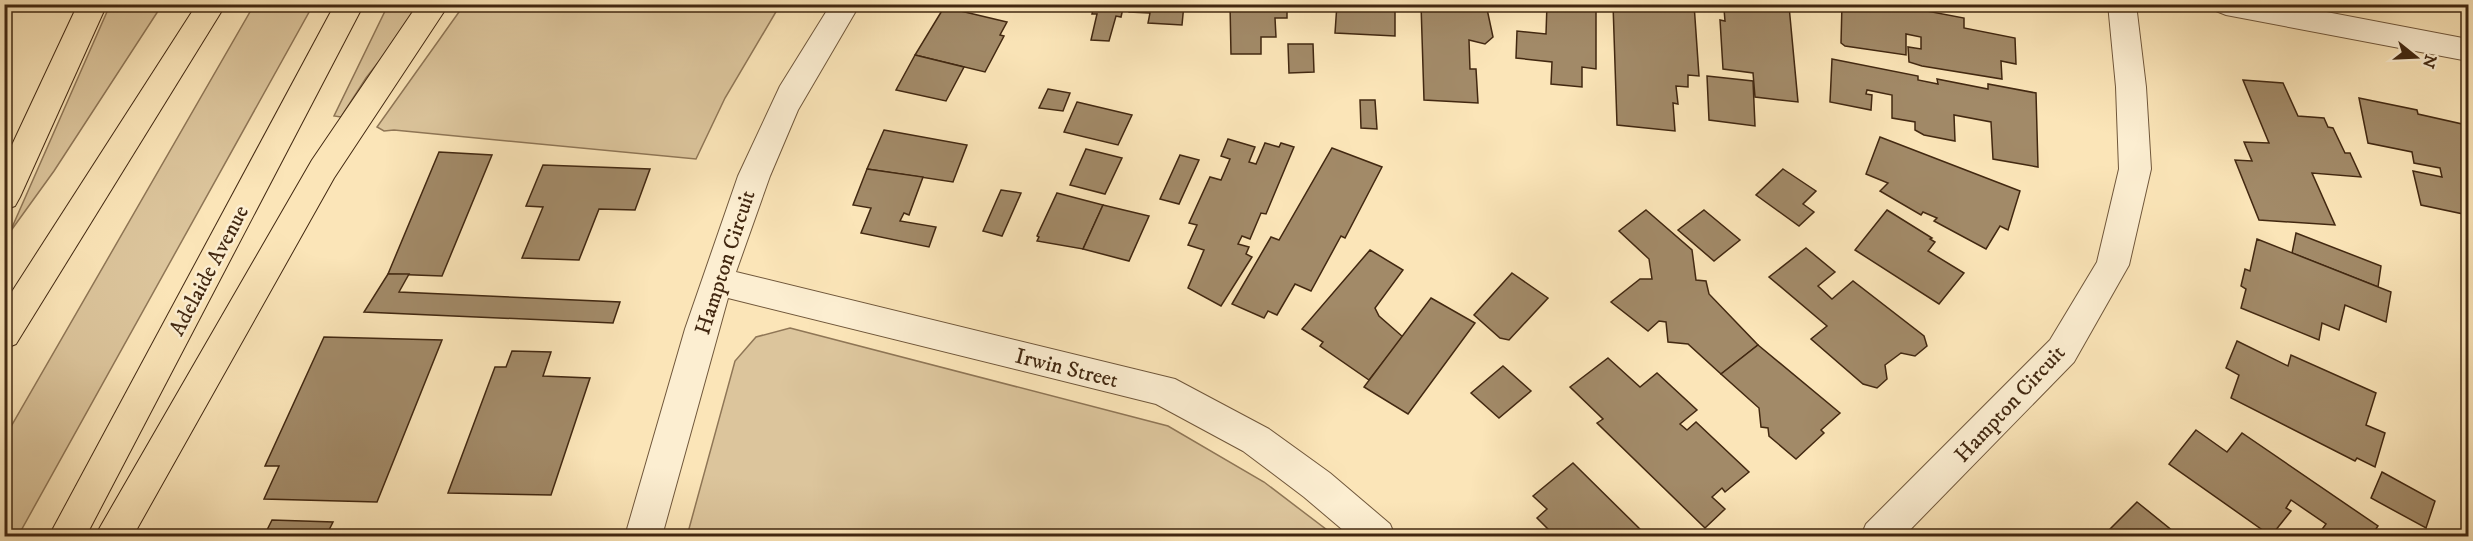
<svg xmlns="http://www.w3.org/2000/svg" width="2473" height="541" viewBox="0 0 2473 541" font-family="'IM FELL DW Pica',serif">
	<style>
		.green { fill: #dcc59c; stroke: #8f7656; stroke-width: 1.5 }
		.building { fill: #a28a68; stroke: #422811; stroke-width: 1.5 }
		.lines { fill: none; stroke-linecap: round; stroke-linejoin: round }
		.minor-casing { stroke: #70573b; stroke-width: 2 }
		.highway-casing { stroke: #422811; stroke-width: 2 }
		.minor { fill: #fceed1; fill-rule: evenodd }
		.highway { fill: #fbe5b8; fill-rule: evenodd }
		.labels { text-anchor: middle; stroke-width: 5; stroke-linejoin: round; paint-order: stroke }
		.street-label { font-size: 22px; fill: #422811; stroke: #fceed1 }
	</style>
	<rect width="100%" height="100%" fill="#fbe5b8"/>
	<filter id="stains"><feTurbulence type="fractalNoise" baseFrequency=".00333" numOctaves="4"/><feColorMatrix values="0 0 0 0 .2 0 0 0 0 .09 0 0 0 0 .02 0 0 0 .5 -.17"/></filter>
	<radialGradient id="worn" r=".72"><stop offset=".6" stop-color="#630" stop-opacity="0"/><stop offset="1" stop-color="#630" stop-opacity=".3"/></radialGradient>
	<g class="green">
		<polygon points="110,5 162,5 54,171 10,232"/>
		<polygon points="254,5 313,5 18,536 5,536 5,437"/>
		<polygon points="388,5 423,5 366,78 341,117 334,116"/>
		<polygon points="464,5 464,4 780,5 725,98 696,159 394,130 384,131 377,127"/>
		<polygon points="790,328 1168,426 1264,482 1335,536 687,536 735,361 756,337"/>
	</g>
	<g class="building">
		<polygon points="1094,4 1124,4 1121,17 1116,16 1109,41 1091,40 1097,14 1092,14"/>
		<polygon points="1127,4 1184,4 1182,25 1148,23 1150,13 1129,12"/>
		<polygon points="1230,4 1287,4 1287,18 1275,18 1276,37 1261,37 1261,54 1231,54"/>
		<polygon points="1337,4 1395,4 1395,36 1335,33"/>
		<polygon points="1421,4 1513,4 1514,10 1487,9 1493,37 1485,44 1469,40 1470,69 1476,69 1478,103 1424,100"/>
		<polygon points="1547,4 1596,4 1596,69 1582,67 1582,87 1551,84 1552,62 1516,58 1517,31 1546,34"/>
		<polygon points="1613,4 1694,4 1699,76 1688,75 1688,87 1676,86 1678,104 1673,103 1675,131 1617,125"/>
		<polygon points="1713,4 1792,4 1789,6 1798,102 1755,97 1753,73 1723,69 1720,20 1725,21 1724,9 1713,8"/>
		<polygon points="1842,4 1890,4 1964,18 1964,28 2015,38 2016,64 2001,61 2002,79 1922,66 1909,62 1908,47 1921,49 1921,37 1906,34 1906,55 1845,46 1841,43"/>
		<polygon points="948,8 1007,22 1000,35 1004,36 985,72 915,55 943,9"/>
		<polygon points="1288,44 1313,44 1314,72 1289,73"/>
		<polygon points="915,55 964,67 946,101 896,90"/>
		<polygon points="1832,59 1918,76 1918,80 1938,84 1937,79 1988,89 1988,84 2036,93 2038,167 1993,159 1991,122 1954,115 1955,141 1924,135 1915,130 1915,122 1892,118 1892,95 1867,90 1866,94 1872,95 1871,110 1830,102"/>
		<polygon points="1707,76 1753,81 1755,126 1709,120"/>
		<polygon points="2243,80 2283,83 2298,116 2324,118 2328,127 2333,128 2345,153 2350,153 2361,177 2312,173 2335,225 2259,220 2235,160 2252,161 2244,142 2269,143"/>
		<polygon points="1048,89 1070,93 1063,111 1039,108"/>
		<polygon points="2359,98 2417,110 2418,114 2462,124 2468,150 2468,215 2421,205 2413,171 2442,177 2440,168 2414,163 2412,152 2368,143"/>
		<polygon points="1360,100 1375,100 1377,129 1361,128"/>
		<polygon points="1077,102 1132,115 1118,145 1064,132"/>
		<polygon points="884,130 967,145 953,182 867,169"/>
		<polygon points="1880,137 2020,191 2008,230 2000,226 1986,249 1934,221 1937,218 1923,212 1921,215 1880,191 1888,183 1866,174"/>
		<polygon points="1228,139 1255,147 1249,162 1256,164 1265,143 1279,147 1281,143 1294,147 1266,214 1261,213 1250,239 1242,236 1238,244 1249,247 1246,254 1252,257 1221,306 1188,288 1204,250 1188,245 1197,225 1189,223 1210,177 1221,180 1230,159 1221,156"/>
		<polygon points="1332,148 1382,167 1345,238 1341,236 1311,291 1295,284 1277,315 1268,311 1264,318 1232,304 1271,237 1279,240"/>
		<polygon points="1086,149 1122,158 1105,194 1070,185"/>
		<polygon points="439,152 492,155 442,276 388,274"/>
		<polygon points="1180,155 1199,160 1179,204 1160,199"/>
		<polygon points="543,165 650,169 635,210 599,209 579,260 522,258 543,207 526,206"/>
		<polygon points="867,169 923,177 909,215 904,213 900,221 936,227 929,247 861,233 871,208 853,205"/>
		<polygon points="1783,169 1816,191 1803,204 1814,212 1799,226 1756,195"/>
		<polygon points="1001,190 1021,193 1002,236 983,231"/>
		<polygon points="1057,193 1103,205 1083,249 1037,241 1039,237 1037,236"/>
		<polygon points="1103,205 1149,216 1129,261 1083,249"/>
		<polygon points="1646,210 1692,250 1696,280 1706,281 1709,294 1758,345 1721,374 1688,344 1668,342 1666,322 1659,321 1648,331 1611,302 1640,279 1652,279 1649,259 1619,231"/>
		<polygon points="1704,210 1740,240 1714,261 1678,230"/>
		<polygon points="1887,210 1932,238 1930,239 1935,242 1928,251 1964,273 1939,304 1855,250"/>
		<polygon points="2296,233 2381,266 2378,287 2292,253"/>
		<polygon points="2257,239 2391,292 2386,322 2345,305 2339,330 2322,323 2319,340 2241,308 2246,289 2241,286 2245,269 2250,271"/>
		<polygon points="1806,248 1835,272 1818,286 1832,299 1853,281 1924,336 1927,346 1915,356 1901,353 1885,365 1887,379 1877,388 1863,384 1811,339 1827,326 1769,277"/>
		<polygon points="1370,250 1403,270 1375,308 1379,316 1403,337 1369,380 1320,346 1323,342 1302,329"/>
		<polygon points="1512,273 1548,298 1509,340 1500,338 1474,315"/>
		<polygon points="388,274 409,274 399,292 620,302 613,323 364,312"/>
		<polygon points="1431,298 1475,323 1408,414 1364,387"/>
		<polygon points="324,337 442,340 377,502 264,499 279,466 265,466"/>
		<polygon points="2237,341 2288,366 2291,355 2376,393 2366,425 2385,433 2375,467 2357,458 2355,461 2231,398 2239,375 2226,368"/>
		<polygon points="1758,345 1840,413 1821,430 1824,433 1796,459 1769,436 1768,428 1761,427 1759,408 1721,374"/>
		<polygon points="512,351 551,352 543,376 590,378 551,495 448,493 495,367 506,367"/>
		<polygon points="1608,358 1640,387 1657,373 1697,410 1680,424 1687,430 1696,422 1749,472 1725,492 1722,488 1712,497 1725,509 1705,528 1597,423 1603,419 1570,387"/>
		<polygon points="1503,366 1531,391 1499,418 1471,393"/>
		<polygon points="2196,430 2227,452 2242,433 2378,526 2371,536 2317,536 2326,524 2291,500 2286,508 2291,511 2271,536 2169,464"/>
		<polygon points="1573,463 1647,536 1555,536 1537,518 1547,509 1533,496"/>
		<polygon points="2382,472 2435,501 2426,528 2371,498"/>
		<polygon points="2137,502 2179,536 2103,536"/>
		<polygon points="272,520 333,522 326,536 264,536"/>
	</g>
	<g class="lines">
		<defs>
			<g id="minor">
				<polygon points="831,4 860,4 798,110 770,176 736,272 1175,379 1269,429 1330,473 1390,524 1395,536 1350,536 1304,497 1243,451 1156,404 728,298 662,536 625,536 685,329 738,176 780,86"/>
				<polygon points="2108,4 2136,4 2146,87 2151,169 2129,265 2074,362 1904,536 1861,536 1866,524 2050,340 2097,262 2119,169 2116,87"/>
				<polygon points="2212,4 2285,4 2468,39 2468,61 2226,15 2216,11"/>
			</g>
			<g id="highway">
				<polygon points="78,4 107,4 20,197 15,206 4,210 4,162"/>
				<polygon points="197,4 226,4 16,344 4,349 4,304"/>
				<polygon points="335,4 364,4 86,536 49,536"/>
				<polygon points="418,4 449,4 334,178 133,536 95,536 312,160"/>
			</g>
		</defs>
		<use href="#minor" class="minor-casing"/>
		<use href="#highway" class="highway-casing"/>
		<use href="#minor" class="minor"/>
		<use href="#highway" class="highway"/>
	</g>
	<g class="labels">
		<g class="street-label">
			<text transform="translate(724 262) rotate(-72)" y="8">Hampton Circuit</text>
			<text transform="translate(208 270) rotate(-62)" y="8">Adelaide Avenue</text>
			<text transform="translate(1067 367) rotate(14)" y="8">Irwin Street</text>
			<text transform="translate(2009 403) rotate(-47)" y="8">Hampton Circuit</text>
		</g>
	</g>
	<rect width="2473" height="541" fill="none" stroke="#fbe5b8" stroke-width="24"/>
	<rect x="6" y="6" width="2461" height="529" fill="none" stroke="#422811" stroke-width="3"/>
	<rect x="12" y="12" width="2449" height="517" fill="none" stroke="#422811" stroke-width="1.5"/>
	<g transform="translate(2416 57) rotate(108)" stroke="#fceed1" stroke-width="4.5" paint-order="stroke">
	<path d="M0-4.5L10 22L0 15L-10 22Z" fill="#422811"/>
	<text y="-9" font-size="16" font-weight="bold" text-anchor="middle" fill="#422811">N</text>
	</g>
	<rect width="100%" height="100%" filter="url(#stains)"/>
	<rect width="100%" height="100%" fill="url(#worn)"/>
</svg>
